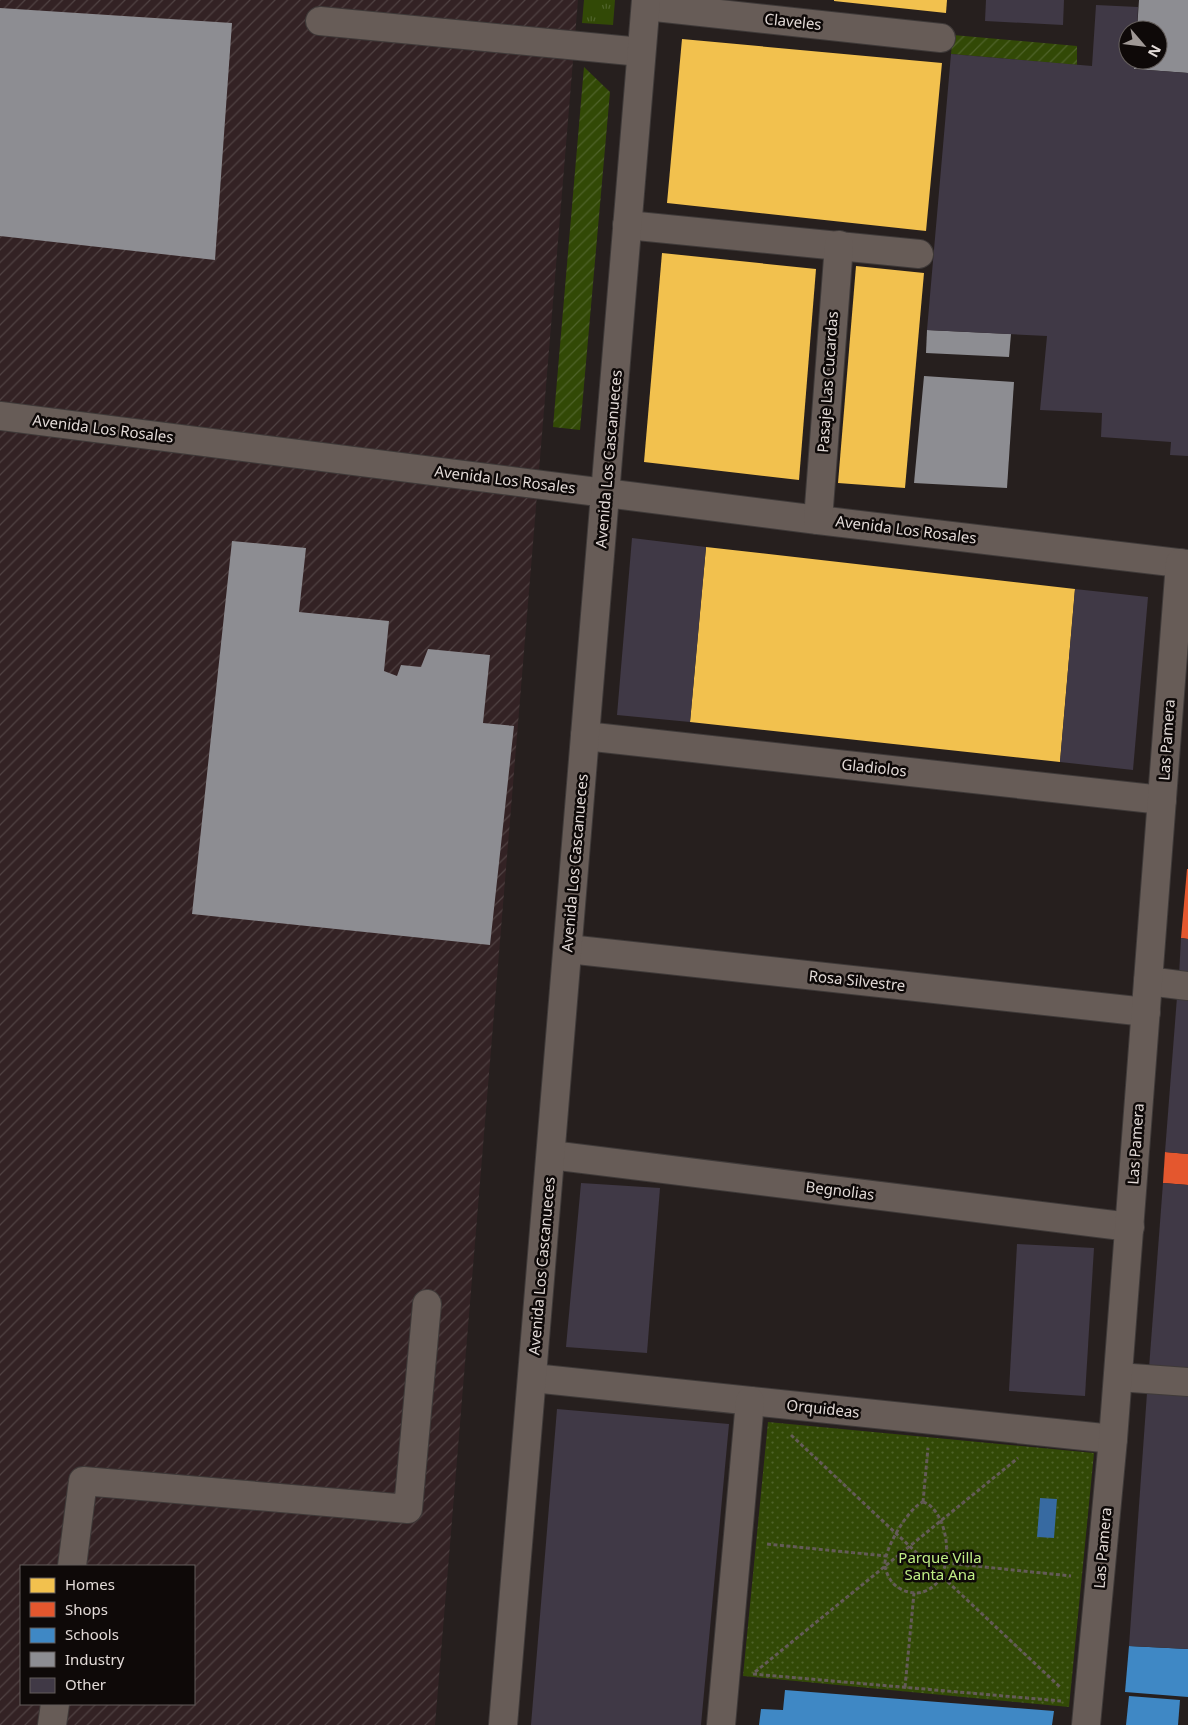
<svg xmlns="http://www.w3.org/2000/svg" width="1188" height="1725" viewBox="0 0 1188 1725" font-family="'Noto Sans',sans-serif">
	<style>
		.industrial { fill: url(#industrial-furrows); fill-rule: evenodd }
		.grass { fill: url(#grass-tufts) }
		.park { fill: url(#park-dots) }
		.garden { fill: url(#garden-furrows) }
		.water { fill: #376aa1 }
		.homes { fill: #f2c14e }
		.shops { fill: #e4572e }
		.schools { fill: #3f88c5 }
		.industry { fill: #8d8d92 }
		.building { fill: #403946 }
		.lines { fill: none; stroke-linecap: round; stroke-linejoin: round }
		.minor-casing { stroke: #3f3a39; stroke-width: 30 }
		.path { stroke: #645b58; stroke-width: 3; stroke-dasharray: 4 2.5; stroke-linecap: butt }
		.minor { stroke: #675c57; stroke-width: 28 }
		.labels { text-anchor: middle; stroke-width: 5; stroke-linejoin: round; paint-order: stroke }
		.street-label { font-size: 15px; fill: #e2dad7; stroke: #0e0908 }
		.park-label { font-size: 15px; fill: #c0ef86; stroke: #0e0908 }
	</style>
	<defs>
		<pattern id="industrial-furrows" width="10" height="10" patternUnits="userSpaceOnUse" patternTransform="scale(1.25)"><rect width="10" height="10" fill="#332224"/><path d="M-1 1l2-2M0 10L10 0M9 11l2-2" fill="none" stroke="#504243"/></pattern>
		<pattern id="grass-tufts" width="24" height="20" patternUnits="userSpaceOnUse" patternTransform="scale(1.25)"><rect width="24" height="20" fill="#324906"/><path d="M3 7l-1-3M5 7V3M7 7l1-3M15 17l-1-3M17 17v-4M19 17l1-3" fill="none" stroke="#4f632a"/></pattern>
		<pattern id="park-dots" width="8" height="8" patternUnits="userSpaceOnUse" patternTransform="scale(1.25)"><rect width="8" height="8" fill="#324906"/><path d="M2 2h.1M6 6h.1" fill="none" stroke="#4f632a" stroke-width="1.8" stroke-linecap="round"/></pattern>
		<pattern id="garden-furrows" width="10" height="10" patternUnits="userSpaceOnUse" patternTransform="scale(1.25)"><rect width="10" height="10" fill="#324906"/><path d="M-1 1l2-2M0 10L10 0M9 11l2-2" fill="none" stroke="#4f632a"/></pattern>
	</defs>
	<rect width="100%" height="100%" fill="#261f1e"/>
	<path class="industrial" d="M 0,0 L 578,0 L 435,1725 L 0,1725 ZM 21,1566 L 194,1566 L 194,1704 L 21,1704 Z"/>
	<polygon class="grass" points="584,0 615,0 613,25 582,23"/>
	<polygon class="park" points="768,1422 1094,1453 1069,1707 743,1676"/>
	<g class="garden">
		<polygon points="953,35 1077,46 1077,65 951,54"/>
		<polygon points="584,67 610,92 580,430 553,427"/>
	</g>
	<polygon class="water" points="1040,1498 1057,1499 1054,1538 1037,1537"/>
	<g class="homes">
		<polygon points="834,0 947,0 946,13 834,1"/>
		<polygon points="682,39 942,63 926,231 667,203"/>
		<polygon points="662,253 816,269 799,480 644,462"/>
		<polygon points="856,266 924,273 905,488 838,483"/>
		<polygon points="706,547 1075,589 1060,762 690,722"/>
	</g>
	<g class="shops">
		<polygon points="1187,869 1188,869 1188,939 1181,938"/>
		<polygon points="1165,1152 1188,1154 1188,1185 1163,1183"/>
	</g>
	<g class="schools">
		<polygon points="1129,1646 1188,1649 1188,1697 1125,1692"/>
		<polygon points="785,1690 1054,1711 1052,1725 759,1725 761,1709 783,1710"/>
		<polygon points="1129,1696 1180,1700 1178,1725 1126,1725"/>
	</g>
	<g class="industry">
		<polygon points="1139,0 1188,0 1188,73 1134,69 1134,60 1158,60 1158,30 1137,30"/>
		<polygon points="0,8 232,23 215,260 0,236"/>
		<polygon points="927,330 1011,334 1009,357 926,353"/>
		<polygon points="924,376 1014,382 1007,488 914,483"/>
		<polygon points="232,541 306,548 299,612 389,621 384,671 397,676 401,665 421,667 428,649 490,655 483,723 514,726 490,945 192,914"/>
	</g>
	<g class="building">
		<polygon points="986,0 1064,0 1063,25 985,21"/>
		<polygon points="1096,5 1138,7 1137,30 1128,30 1128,60 1134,60 1134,69 1188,73 1188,456 1170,455 1171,442 1101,437 1102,413 1040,410 1047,336 927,330 951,54 1092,66"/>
		<polygon points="632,538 706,547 690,722 617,715"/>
		<polygon points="1075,589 1148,597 1133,770 1060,762"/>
		<polygon points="1181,938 1188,939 1188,977 1179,976"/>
		<polygon points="1177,997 1188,998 1188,1154 1165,1152"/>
		<polygon points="581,1183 660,1188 647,1353 566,1347"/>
		<polygon points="1163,1183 1188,1185 1188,1371 1149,1368"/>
		<polygon points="1017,1244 1094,1248 1085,1396 1009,1391"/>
		<polygon points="1147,1393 1188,1395 1188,1649 1129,1646"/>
		<polygon points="557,1409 729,1424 701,1725 531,1725"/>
	</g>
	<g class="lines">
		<defs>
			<g id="minor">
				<polyline points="646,6 941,38"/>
				<polyline points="320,21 641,52"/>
				<polyline points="627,225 919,254"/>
				<polyline points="0,416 818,520 1188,564"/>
				<polyline points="818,520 839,245"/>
				<polyline points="585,736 1162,800"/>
				<polyline points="568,949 1146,1012"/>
				<polyline points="1148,981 1188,986"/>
				<polyline points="551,1155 1130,1227"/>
				<polyline points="1118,1377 1188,1382"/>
				<polyline points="533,1378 1113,1439"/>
				<polyline points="72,1566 83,1481 408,1509 427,1304"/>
				<polyline points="52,1725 55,1704"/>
				<polyline points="503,1725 646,0"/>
				<polyline points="721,1725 750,1401"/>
				<polyline points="1086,1725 1113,1439 1180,563"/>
			</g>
		</defs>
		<use href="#minor" class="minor-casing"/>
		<g class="path">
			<polyline points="791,1435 1060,1687"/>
			<path d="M 923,1502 C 951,1510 960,1589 917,1593 C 909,1593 899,1590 893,1583 C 889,1579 886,1572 885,1566 C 883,1551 908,1508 923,1502 Z"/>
			<polyline points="923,1502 928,1448"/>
			<polyline points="767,1544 886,1556"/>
			<polyline points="946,1563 1071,1576"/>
			<polyline points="755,1672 1018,1458"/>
			<polyline points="753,1674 1061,1701"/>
			<polyline points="905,1687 914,1593"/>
		</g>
		<use href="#minor" class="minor"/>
	</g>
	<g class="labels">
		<g class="street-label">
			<text transform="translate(793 22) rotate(6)" y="5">Claveles</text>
			<text transform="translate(828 382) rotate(-86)" y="5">Pasaje Las Cucardas</text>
			<text transform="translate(103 429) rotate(7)" y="5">Avenida Los Rosales</text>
			<text transform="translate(609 459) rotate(-85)" y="5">Avenida Los Cascanueces</text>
			<text transform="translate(505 480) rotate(7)" y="5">Avenida Los Rosales</text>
			<text transform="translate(906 530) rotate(7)" y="5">Avenida Los Rosales</text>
			<text transform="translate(1167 740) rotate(-86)" y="5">Las Pamera</text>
			<text transform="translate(874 768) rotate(6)" y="5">Gladiolos</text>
			<text transform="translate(575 863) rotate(-85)" y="5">Avenida Los Cascanueces</text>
			<text transform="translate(857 981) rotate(6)" y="5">Rosa Silvestre</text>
			<text transform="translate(1136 1144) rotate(-86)" y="5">Las Pamera</text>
			<text transform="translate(840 1191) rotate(7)" y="5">Begnolias</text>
			<text transform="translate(542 1266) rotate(-85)" y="5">Avenida Los Cascanueces</text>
			<text transform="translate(823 1409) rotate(6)" y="5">Orquideas</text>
			<text transform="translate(1103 1548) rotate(-85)" y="5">Las Pamera</text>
		</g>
		<g class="park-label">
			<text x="940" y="1563">Parque Villa<tspan x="940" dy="17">Santa Ana</tspan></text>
		</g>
	</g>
	<rect x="20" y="1565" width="175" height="140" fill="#0e0908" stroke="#635d5b"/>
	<rect x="30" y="1578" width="25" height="15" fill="#f2c14e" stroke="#635d5b"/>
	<text x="65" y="1590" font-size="15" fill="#e2dad7">Homes</text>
	<rect x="30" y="1602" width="25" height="15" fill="#e4572e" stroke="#635d5b"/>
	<text x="65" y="1615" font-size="15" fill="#e2dad7">Shops</text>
	<rect x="30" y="1628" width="25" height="15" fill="#3f88c5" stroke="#635d5b"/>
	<text x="65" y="1640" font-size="15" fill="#e2dad7">Schools</text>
	<rect x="30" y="1652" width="25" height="15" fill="#8d8d92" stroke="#635d5b"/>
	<text x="65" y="1665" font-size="15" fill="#e2dad7">Industry</text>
	<rect x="30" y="1678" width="25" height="15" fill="#403946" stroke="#635d5b"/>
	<text x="65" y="1690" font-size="15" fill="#e2dad7">Other</text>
	<g transform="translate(1143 45) rotate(118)"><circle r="24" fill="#0e0908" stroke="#635d5b"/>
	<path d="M0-4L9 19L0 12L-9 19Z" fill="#a09996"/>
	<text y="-8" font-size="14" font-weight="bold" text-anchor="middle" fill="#e2dad7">N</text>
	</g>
</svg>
